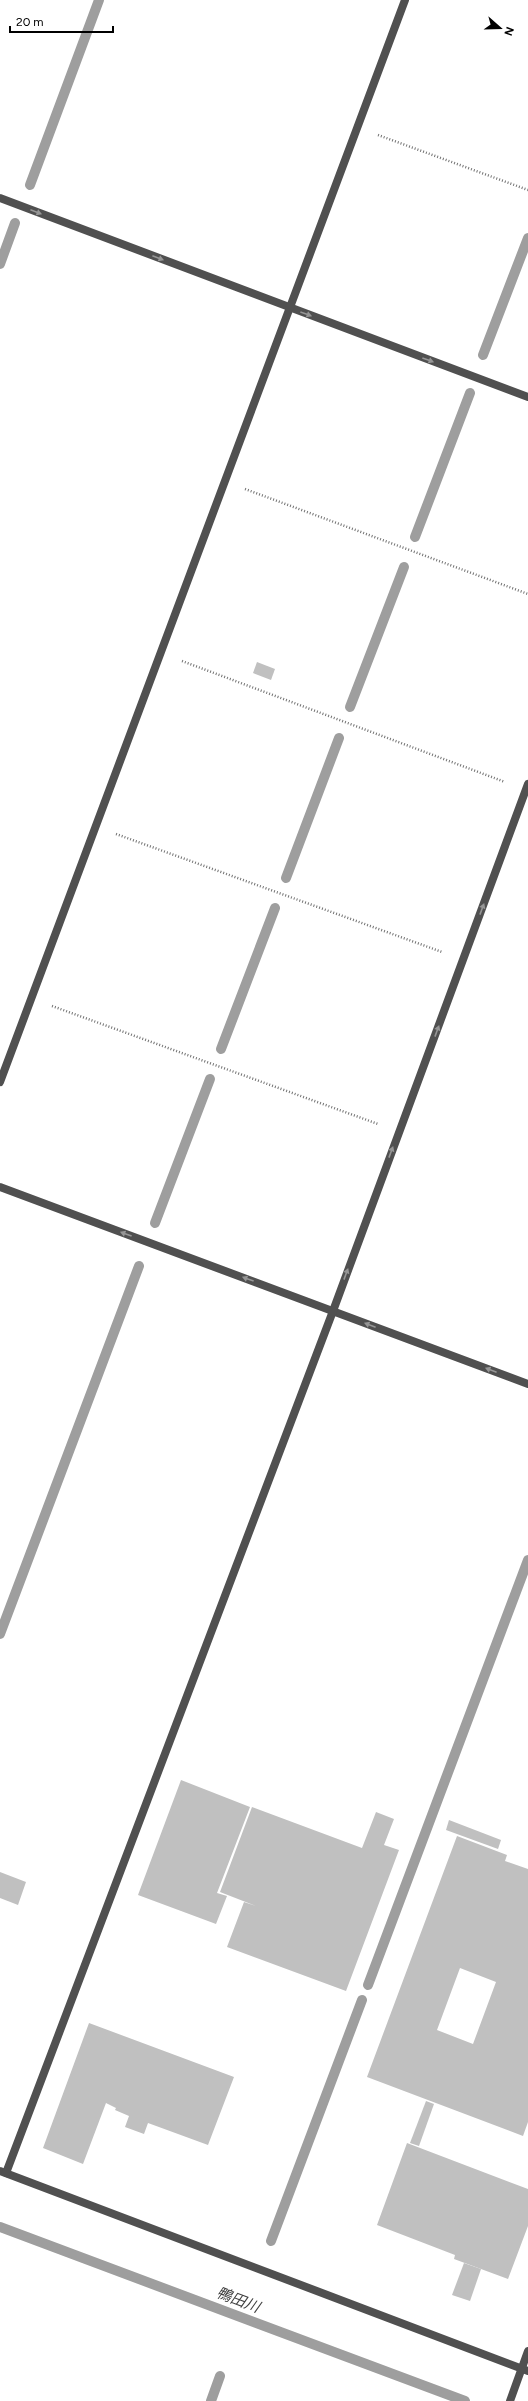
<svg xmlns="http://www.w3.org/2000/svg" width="528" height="2401" viewBox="0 0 528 2401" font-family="Figtree,'Noto Sans JP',sans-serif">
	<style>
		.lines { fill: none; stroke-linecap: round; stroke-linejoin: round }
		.stream { stroke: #9e9e9e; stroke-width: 10 }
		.building { fill: #c0c0c0; fill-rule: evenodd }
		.path { stroke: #727272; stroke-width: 2.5; stroke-dasharray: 1 2; stroke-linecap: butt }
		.street { stroke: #505050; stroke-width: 8 }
		.oneway { fill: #969696 }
		.labels { text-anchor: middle; stroke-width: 3; stroke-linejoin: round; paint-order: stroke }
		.water-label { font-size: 15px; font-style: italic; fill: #3f3f3f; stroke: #fff }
	</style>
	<rect width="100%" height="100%" fill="#fff"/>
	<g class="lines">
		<g class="stream">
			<polyline points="30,185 99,0"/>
			<polyline points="0,264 15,223"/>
			<polyline points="483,355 528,238"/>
			<polyline points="415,537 470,393"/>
			<polyline points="350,707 404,567"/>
			<polyline points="286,878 339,738"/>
			<polyline points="221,1049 275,908"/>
			<polyline points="155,1223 210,1079"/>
			<polyline points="0,1634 139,1266"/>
			<polyline points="368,1985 528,1560"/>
			<polyline points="0,2227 465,2401"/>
			<polyline points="271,2241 362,2000"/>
			<polyline points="211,2401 220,2376"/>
		</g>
	</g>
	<g class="building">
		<polygon points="257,662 275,669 271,680 253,673"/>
		<polygon points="181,1780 250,1807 217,1893 227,1896 216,1924 138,1895"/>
		<polygon points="252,1807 362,1848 376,1812 394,1819 384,1845 399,1850 346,1991 227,1947 244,1902 256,1906 220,1892"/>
		<polygon points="449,1820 501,1840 498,1849 446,1830"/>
		<path d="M 457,1836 L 507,1855 L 505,1861 L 528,1869 L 528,2122 L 523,2136 L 367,2077 ZM 460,1968 L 496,1982 L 473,2044 L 437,2030 Z"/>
		<polygon points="0,1872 26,1882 18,1905 0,1898"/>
		<polygon points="89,2023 234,2077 208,2145 148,2123 144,2134 125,2127 129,2116 115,2110 116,2108 106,2103 83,2164 43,2148"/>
		<polygon points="426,2101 434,2104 419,2146 410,2143"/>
		<polygon points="407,2143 528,2189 528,2226 508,2279 454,2259 455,2255 377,2225"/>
		<polygon points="464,2263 481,2269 470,2301 452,2295"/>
	</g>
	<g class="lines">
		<g class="path">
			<polyline points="378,135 528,190"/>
			<polyline points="245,489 528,594"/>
			<polyline points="182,661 505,782"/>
			<polyline points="116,834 442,952"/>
			<polyline points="52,1006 378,1124"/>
		</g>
		<g class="street">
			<polyline points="0,198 528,397"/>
			<polyline points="0,1082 405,0"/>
			<polyline points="0,1187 528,1384"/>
			<polyline points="0,2171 528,2371"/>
			<polyline points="6,2173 333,1311 528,784"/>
			<polyline points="510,2401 528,2351"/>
		</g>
	</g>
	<defs><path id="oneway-solid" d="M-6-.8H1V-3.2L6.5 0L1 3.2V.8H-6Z"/></defs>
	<g class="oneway">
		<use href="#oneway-solid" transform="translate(36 212) rotate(21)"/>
		<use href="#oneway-solid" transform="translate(158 258) rotate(21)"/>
		<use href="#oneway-solid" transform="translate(306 314) rotate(20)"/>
		<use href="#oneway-solid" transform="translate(428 360) rotate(20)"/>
		<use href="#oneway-solid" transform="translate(482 909) rotate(-70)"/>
		<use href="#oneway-solid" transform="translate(437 1031) rotate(-70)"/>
		<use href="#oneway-solid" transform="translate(391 1152) rotate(-70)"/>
		<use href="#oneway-solid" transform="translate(126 1234) rotate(-160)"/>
		<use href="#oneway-solid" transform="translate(346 1274) rotate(-70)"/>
		<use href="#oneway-solid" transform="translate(248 1279) rotate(-160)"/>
		<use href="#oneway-solid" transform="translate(370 1325) rotate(-159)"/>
		<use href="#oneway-solid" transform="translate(491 1370) rotate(-159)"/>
	</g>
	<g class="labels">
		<g class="water-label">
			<text transform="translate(238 2300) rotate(21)" y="5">鴨田川</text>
		</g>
	</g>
	<g transform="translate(500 28) rotate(110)" stroke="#ffffff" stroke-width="3" paint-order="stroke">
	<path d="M0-3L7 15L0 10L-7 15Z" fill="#000000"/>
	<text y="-6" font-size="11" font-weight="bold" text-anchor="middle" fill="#000000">N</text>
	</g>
	<path d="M10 26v6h103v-6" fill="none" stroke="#000000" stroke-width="2"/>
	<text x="16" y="26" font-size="12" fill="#000000" stroke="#ffffff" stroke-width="3" paint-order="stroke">20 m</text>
</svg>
